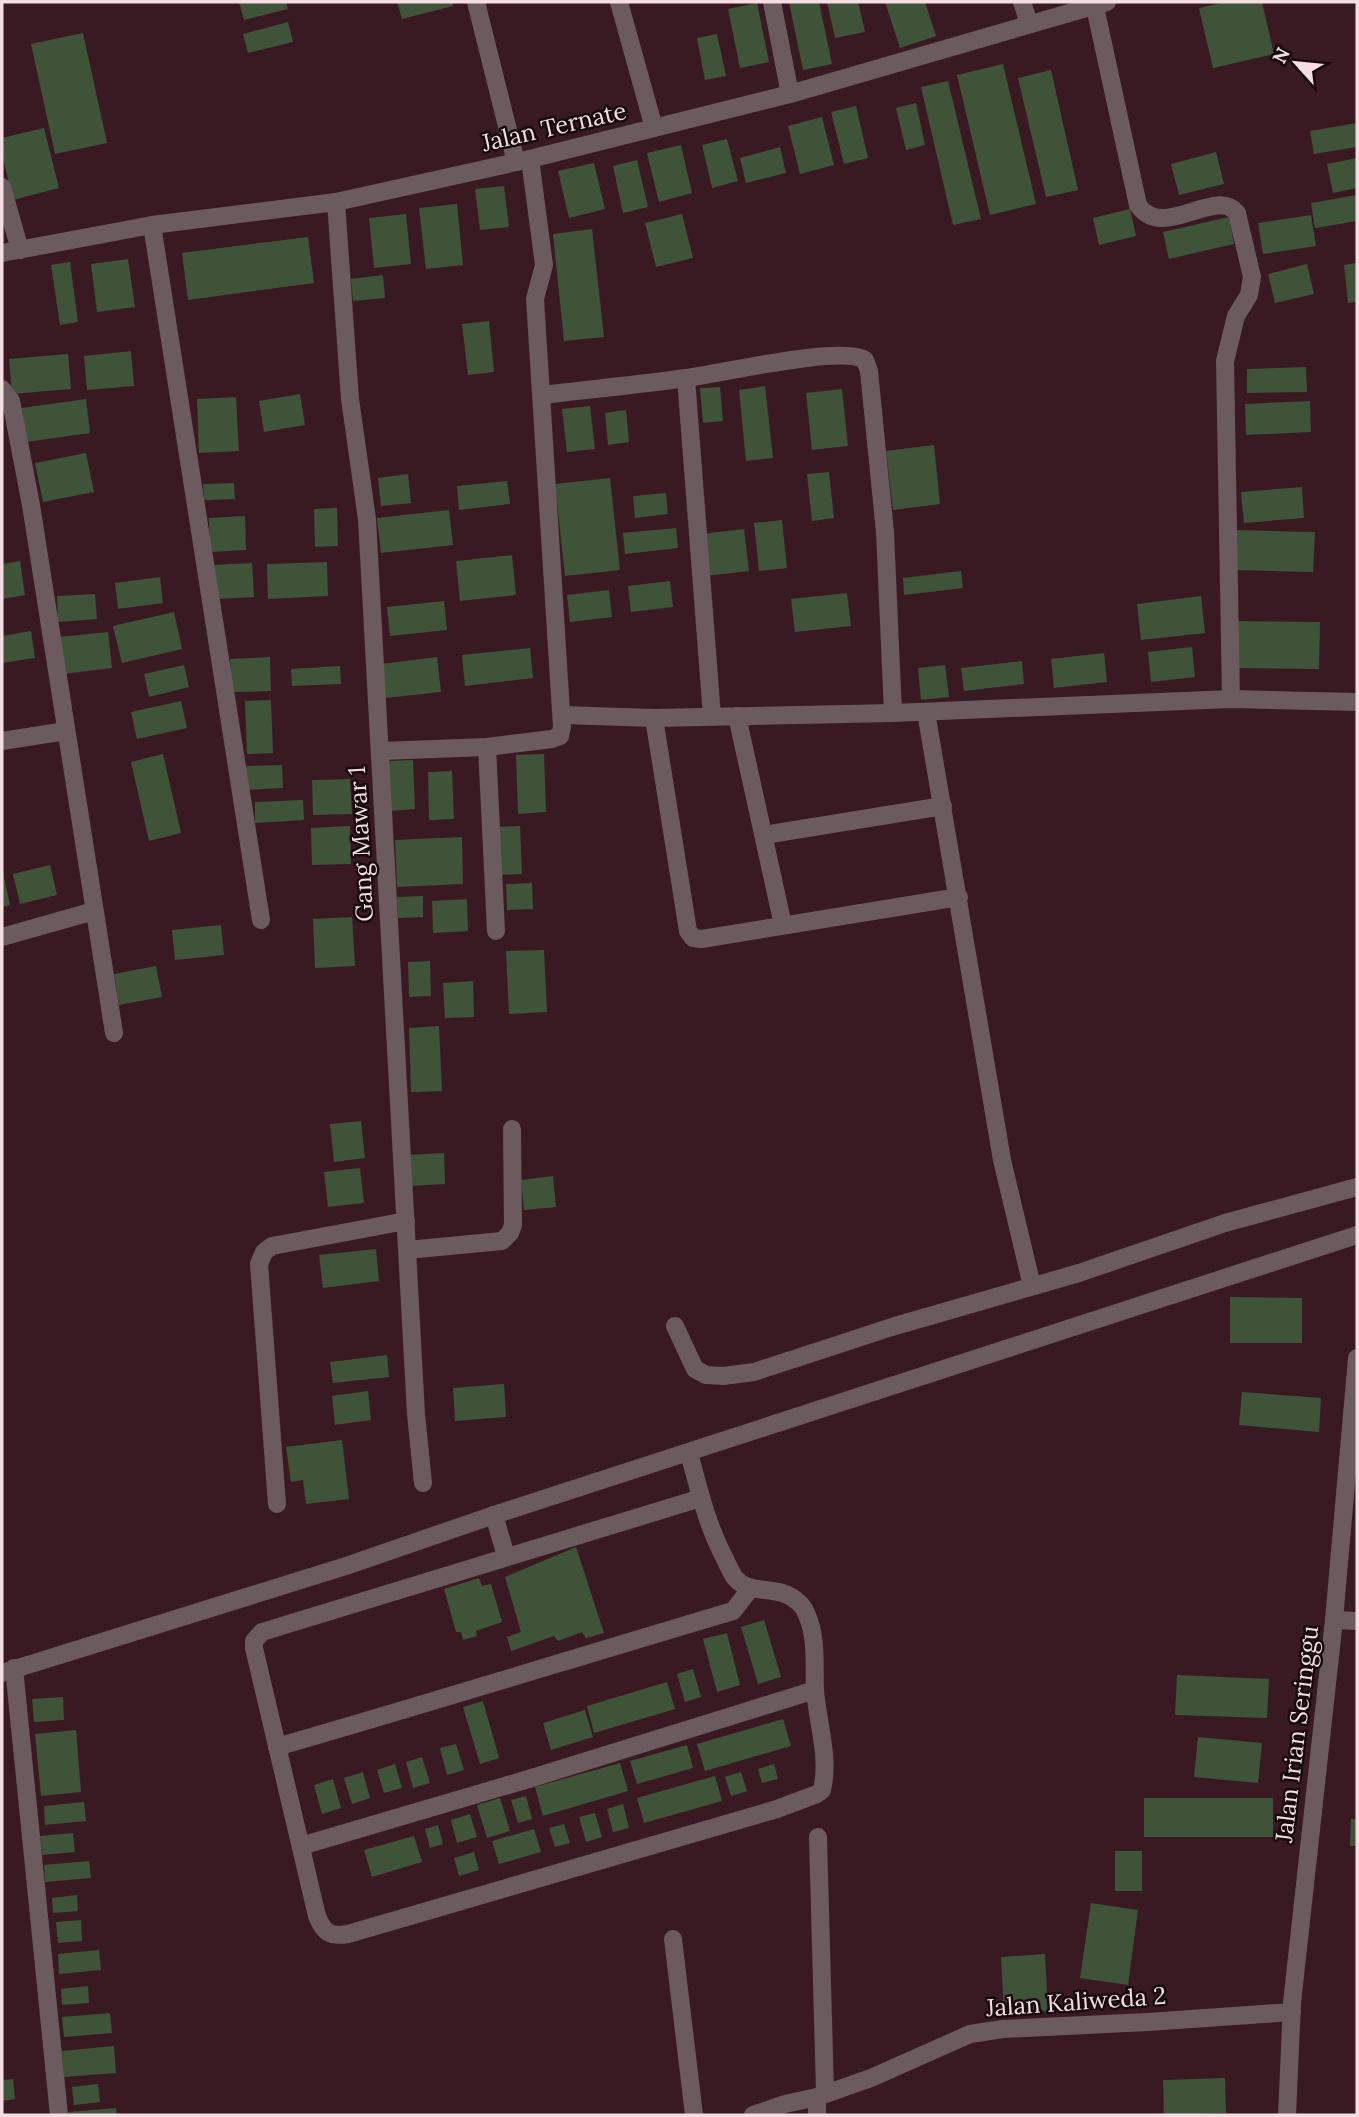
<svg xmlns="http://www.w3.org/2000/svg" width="1359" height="2117" viewBox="0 0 1359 2117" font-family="Lora,serif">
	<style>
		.building { fill: #3f5339 }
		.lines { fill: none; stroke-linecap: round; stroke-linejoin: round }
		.minor { stroke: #6b5a5e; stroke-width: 18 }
		.tertiary { stroke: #6b5a5e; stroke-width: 18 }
		.labels { text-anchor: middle; stroke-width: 5; stroke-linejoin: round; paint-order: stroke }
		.street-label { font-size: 24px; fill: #f4dee3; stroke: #170a0d }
	</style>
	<rect width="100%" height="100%" fill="#391a22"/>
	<g class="building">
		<polygon points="239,2 286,2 288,9 244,20"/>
		<polygon points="397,2 452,2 453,6 402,19"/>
		<polygon points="789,2 819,2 832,64 803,70"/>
		<polygon points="827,2 858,2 865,32 835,38"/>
		<polygon points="885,2 925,2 936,36 900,48"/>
		<polygon points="1226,2 1262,2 1274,54 1213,68 1199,8"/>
		<polygon points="757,3 769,62 740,68 728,9"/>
		<polygon points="288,22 293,42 248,53 243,34"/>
		<polygon points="83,33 107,143 55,154 31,44"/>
		<polygon points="717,34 726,76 705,80 697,38"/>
		<polygon points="1003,64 1036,204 990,215 957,75"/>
		<polygon points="1051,70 1078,190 1046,197 1018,78"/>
		<polygon points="948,81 981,219 953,225 921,87"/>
		<polygon points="916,103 925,145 906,150 896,108"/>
		<polygon points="856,106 868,158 844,164 831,112"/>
		<polygon points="822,117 834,165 800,174 788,126"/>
		<polygon points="1357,123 1357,147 1314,154 1310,131"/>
		<polygon points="44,128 59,188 13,200 2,154 2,138"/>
		<polygon points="727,139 738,181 712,188 702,145"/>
		<polygon points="681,145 692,193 659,202 647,153"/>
		<polygon points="780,147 786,173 746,183 740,158"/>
		<polygon points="1216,152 1224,184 1179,195 1171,164"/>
		<polygon points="1357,158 1357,188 1333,193 1327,164"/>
		<polygon points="637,160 648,207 623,213 613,166"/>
		<polygon points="594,163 605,209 569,218 558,171"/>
		<polygon points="504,186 509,227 480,230 475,189"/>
		<polygon points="1357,195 1357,221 1315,228 1311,203"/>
		<polygon points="457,204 463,265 426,269 419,208"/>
		<polygon points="1130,209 1136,236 1099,245 1093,218"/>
		<polygon points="406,214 411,264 374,268 369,218"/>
		<polygon points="682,214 693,258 656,267 645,223"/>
		<polygon points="1311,215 1316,246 1263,254 1258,223"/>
		<polygon points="1229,217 1234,244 1169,259 1163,232"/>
		<polygon points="592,229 604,337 564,341 553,234"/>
		<polygon points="308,237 314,283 188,300 182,253"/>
		<polygon points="128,259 135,307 97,312 91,264"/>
		<polygon points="70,262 78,322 60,325 51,265"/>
		<polygon points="1357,263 1357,302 1348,303 1344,265"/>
		<polygon points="1307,264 1314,294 1275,303 1268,274"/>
		<polygon points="383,275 385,298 353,301 351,279"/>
		<polygon points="489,321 494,372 468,375 462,324"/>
		<polygon points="131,351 134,386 87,390 84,356"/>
		<polygon points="68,354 71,389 12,394 9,359"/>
		<polygon points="1306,367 1307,392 1247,393 1247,369"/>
		<polygon points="765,386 773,458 746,461 739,390"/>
		<polygon points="720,387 723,421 703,423 700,388"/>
		<polygon points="842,389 848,446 812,450 806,393"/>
		<polygon points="300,394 305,425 264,432 259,401"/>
		<polygon points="236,397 239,451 199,453 197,399"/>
		<polygon points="86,399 90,433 26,442 22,408"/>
		<polygon points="1310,401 1311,432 1246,435 1245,404"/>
		<polygon points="590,406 595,449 567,452 562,409"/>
		<polygon points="626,410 629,442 608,445 605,413"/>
		<polygon points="934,445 940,504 893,510 886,451"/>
		<polygon points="86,453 94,492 43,502 35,463"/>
		<polygon points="829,472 834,518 812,521 807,474"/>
		<polygon points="408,474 411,503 381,506 378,478"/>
		<polygon points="610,478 620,570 565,576 555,484"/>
		<polygon points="507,481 510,504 459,510 457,486"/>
		<polygon points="234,483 235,499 204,500 203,484"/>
		<polygon points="1302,487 1304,518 1244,523 1241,492"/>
		<polygon points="666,493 668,514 635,518 633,496"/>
		<polygon points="337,508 338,546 315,547 314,509"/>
		<polygon points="449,510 453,545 381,553 377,518"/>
		<polygon points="245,516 246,550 210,552 209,518"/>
		<polygon points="782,520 787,568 759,571 754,523"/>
		<polygon points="676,528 678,548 625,554 623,533"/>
		<polygon points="744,529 749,571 706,576 702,534"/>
		<polygon points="1234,530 1315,532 1313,572 1233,570"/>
		<polygon points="512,555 516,595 460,601 456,561"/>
		<polygon points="20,561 25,595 2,599 2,564"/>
		<polygon points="327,562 328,596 268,599 267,564"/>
		<polygon points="252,563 254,597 216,599 214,565"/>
		<polygon points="961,571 963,588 904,595 903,578"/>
		<polygon points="160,577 163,603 118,609 115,583"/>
		<polygon points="670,581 673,607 631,612 628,586"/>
		<polygon points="609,590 612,617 570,622 567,595"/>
		<polygon points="847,593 851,626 795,632 791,599"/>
		<polygon points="95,594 97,619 58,622 57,596"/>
		<polygon points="1201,596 1205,633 1141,640 1137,604"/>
		<polygon points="444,601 447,630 390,636 387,607"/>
		<polygon points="174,612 182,649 122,663 113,626"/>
		<polygon points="1236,621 1320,622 1319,669 1236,668"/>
		<polygon points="31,631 35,658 2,663 2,636"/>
		<polygon points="108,632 112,668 63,674 59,637"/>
		<polygon points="1192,647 1195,677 1151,682 1148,652"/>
		<polygon points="530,648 533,678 465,686 462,655"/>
		<polygon points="1104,653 1107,682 1054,688 1051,659"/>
		<polygon points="270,657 271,691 232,692 230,659"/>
		<polygon points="437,657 441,692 385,698 381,664"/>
		<polygon points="1022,661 1024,684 964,691 961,668"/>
		<polygon points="184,665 189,687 149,697 144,674"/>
		<polygon points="945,665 949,697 921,700 918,668"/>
		<polygon points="340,666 341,684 292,686 291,669"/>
		<polygon points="271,700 273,753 247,754 245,701"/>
		<polygon points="181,701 187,728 137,739 131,712"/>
		<polygon points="163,754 181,833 149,841 131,762"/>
		<polygon points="544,754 546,812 518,814 516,755"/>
		<polygon points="413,760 415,809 390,811 388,761"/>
		<polygon points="282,765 283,788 247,790 246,766"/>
		<polygon points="452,771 454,819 429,820 428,772"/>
		<polygon points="350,779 352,814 313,815 312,780"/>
		<polygon points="303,800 304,820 255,823 255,802"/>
		<polygon points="350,826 351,864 312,865 311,828"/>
		<polygon points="520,826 522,874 500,875 498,827"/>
		<polygon points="462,837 463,884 397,887 395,840"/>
		<polygon points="50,865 57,895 20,904 13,874"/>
		<polygon points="3,872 10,905 2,907 2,873"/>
		<polygon points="532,883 533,909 507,910 506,884"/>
		<polygon points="423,896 423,917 398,918 397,897"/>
		<polygon points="467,899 468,931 433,933 432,901"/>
		<polygon points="352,917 355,966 315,968 313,919"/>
		<polygon points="221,925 224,955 175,960 172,930"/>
		<polygon points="544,950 547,1012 509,1014 506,951"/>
		<polygon points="430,961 431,996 409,997 408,962"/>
		<polygon points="156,966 162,997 119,1005 114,974"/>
		<polygon points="473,981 474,1017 445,1018 443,983"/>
		<polygon points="439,1026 442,1091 411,1092 409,1028"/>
		<polygon points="361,1121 365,1158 334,1162 330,1124"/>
		<polygon points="444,1153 445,1184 409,1186 407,1155"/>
		<polygon points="360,1168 364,1203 328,1207 324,1172"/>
		<polygon points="553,1176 556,1207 524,1210 521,1180"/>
		<polygon points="376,1249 379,1281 323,1288 319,1255"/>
		<polygon points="1230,1297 1302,1298 1302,1343 1230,1343"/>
		<polygon points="387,1355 389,1377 333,1383 330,1362"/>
		<polygon points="504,1384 506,1417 455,1421 453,1388"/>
		<polygon points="368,1391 371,1420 335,1425 332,1396"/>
		<polygon points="1242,1392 1321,1398 1319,1432 1239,1425"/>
		<polygon points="342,1440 349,1499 306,1504 303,1480 291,1482 286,1447"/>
		<polygon points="576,1547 604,1633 586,1638 582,1632 558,1641 554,1636 511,1651 507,1637 521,1632 505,1577"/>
		<polygon points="479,1578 482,1586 491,1584 502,1622 476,1631 477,1636 463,1640 461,1632 456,1632 444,1589"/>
		<polygon points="764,1620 781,1677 758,1684 741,1627"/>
		<polygon points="727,1633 740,1685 717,1692 703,1639"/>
		<polygon points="693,1669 701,1697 685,1702 677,1674"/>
		<polygon points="1177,1675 1269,1679 1267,1718 1175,1715"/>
		<polygon points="667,1682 675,1709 594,1733 587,1706"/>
		<polygon points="63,1697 64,1720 34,1722 32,1699"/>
		<polygon points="483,1701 499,1758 480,1764 463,1707"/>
		<polygon points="585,1710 593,1737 551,1750 543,1723"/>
		<polygon points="783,1719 791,1746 705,1771 697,1744"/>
		<polygon points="76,1730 81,1792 41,1796 35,1734"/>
		<polygon points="1198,1737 1262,1743 1258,1783 1194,1777"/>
		<polygon points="456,1744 464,1770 447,1775 440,1748"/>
		<polygon points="687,1745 693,1768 637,1784 630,1761"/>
		<polygon points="422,1757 430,1783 413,1788 406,1762"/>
		<polygon points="620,1763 628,1791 543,1816 535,1787"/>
		<polygon points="395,1764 402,1788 384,1793 377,1770"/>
		<polygon points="774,1764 778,1779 762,1783 758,1769"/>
		<polygon points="363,1772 370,1798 352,1804 344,1778"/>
		<polygon points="741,1772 747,1791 731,1796 725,1777"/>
		<polygon points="715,1776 722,1801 644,1823 637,1798"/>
		<polygon points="333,1779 341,1808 322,1814 314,1785"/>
		<polygon points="526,1796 532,1819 518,1823 511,1800"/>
		<polygon points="500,1798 510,1831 487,1838 477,1805"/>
		<rect x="1144" y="1798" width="129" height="39"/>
		<polygon points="84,1802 86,1821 45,1825 44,1806"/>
		<polygon points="623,1804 629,1828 613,1832 607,1809"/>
		<polygon points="595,1813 602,1837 586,1842 579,1817"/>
		<polygon points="470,1814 477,1837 457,1843 451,1820"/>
		<polygon points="1351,1819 1357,1819 1357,1846 1350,1846"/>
		<polygon points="564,1824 570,1843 555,1847 549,1828"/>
		<polygon points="438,1825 443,1844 430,1848 425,1829"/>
		<polygon points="534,1829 541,1852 499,1864 492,1841"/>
		<polygon points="73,1833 75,1852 42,1855 40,1836"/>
		<polygon points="414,1836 422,1862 372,1877 364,1850"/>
		<rect x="1115" y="1851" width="27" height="40"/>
		<polygon points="474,1852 479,1870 459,1876 454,1858"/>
		<polygon points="89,1861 91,1878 45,1882 44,1865"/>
		<polygon points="77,1895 78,1911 53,1913 52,1898"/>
		<polygon points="1091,1903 1138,1910 1128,1985 1080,1978"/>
		<polygon points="81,1920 82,1941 58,1943 56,1922"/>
		<polygon points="99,1950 101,1970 59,1974 58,1954"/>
		<polygon points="1045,1954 1048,2011 1004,2014 1001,1957"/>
		<polygon points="88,1986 89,2003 62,2005 61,1989"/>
		<polygon points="110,2013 112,2033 64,2037 62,2017"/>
		<polygon points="114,2046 116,2073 64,2077 62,2051"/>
		<polygon points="1225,2078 1226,2113 1164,2115 1163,2080"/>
		<polygon points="13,2079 15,2099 2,2101 2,2080"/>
		<polygon points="98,2084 100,2102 74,2105 72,2087"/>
		<polygon points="116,2108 117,2115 68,2115 68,2112"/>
	</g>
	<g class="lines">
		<g class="minor">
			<polyline points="476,2 516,162"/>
			<polyline points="619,2 654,128"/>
			<polyline points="772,2 790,94"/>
			<polyline points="1022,2 1029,24"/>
			<path d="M 1095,7 L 1138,205 C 1163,242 1215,186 1237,213 L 1252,277 L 1249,295 L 1236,316 L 1225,361 L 1231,699"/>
			<polyline points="2,187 20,250"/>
			<polyline points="336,202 350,399 367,519 416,1414 423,1483"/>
			<polyline points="152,225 261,920"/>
			<polyline points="2,253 152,225 336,202 530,159 790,94 1107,2"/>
			<polyline points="686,378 712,716"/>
			<polyline points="2,389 11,401 31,505 114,1033"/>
			<path d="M 542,395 C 590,389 638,385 686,378 C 720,374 840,345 865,360 L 869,371 L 885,532 L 893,713"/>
			<polyline points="926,712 1002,1160 1032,1286"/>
			<polyline points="562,715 654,718 893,713 1231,699 1357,702"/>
			<polyline points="737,716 783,925"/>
			<polyline points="654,718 688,931 693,938 702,939 959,897"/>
			<polyline points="2,741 66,731"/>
			<polyline points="487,747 496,931"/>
			<polyline points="381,751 487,747 552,739 560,736 562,727 535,299 544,265 530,159"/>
			<polyline points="764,835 943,806"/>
			<polyline points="2,937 94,911"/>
			<polyline points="407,1250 502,1241 510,1233 513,1225 512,1129"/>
			<polyline points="675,1326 695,1369 706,1375 723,1376 754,1372 895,1326 1079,1273 1225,1223 1357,1187"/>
			<path d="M 689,1453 C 699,1490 707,1525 725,1559 C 728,1565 731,1573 735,1578 C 751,1597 778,1583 798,1602 C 802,1605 805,1610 807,1615 C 817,1638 814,1664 815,1689 C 817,1722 830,1756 822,1790 L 817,1794 L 777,1809 L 348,1934 C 330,1937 324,1933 317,1916 L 254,1648 L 254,1641 L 262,1632 L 701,1498"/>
			<polyline points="277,1504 259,1264 264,1252 272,1246 406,1221"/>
			<polyline points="494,1515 506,1556"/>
			<polyline points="1334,1620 1357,1621"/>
			<polyline points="14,1668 59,2115"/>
			<polyline points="2,1673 346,1566 494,1515 1357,1235"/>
			<path d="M 277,1747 C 430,1703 581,1656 733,1611 L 751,1588"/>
			<polyline points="818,1837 825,2092"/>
			<polyline points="301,1846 532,1778 815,1690"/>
			<polyline points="673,1939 694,2115"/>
			<polyline points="817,2097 817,2115"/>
			<polyline points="753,2115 785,2104 817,2097 871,2078 970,2034 1003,2029 1148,2022 1292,2012"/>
		</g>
		<polyline class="tertiary" points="1287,2115 1292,2003 1334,1620 1357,1358"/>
	</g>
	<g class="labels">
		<g class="street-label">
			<text transform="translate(554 127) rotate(-13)" y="8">Jalan Ternate</text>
			<text transform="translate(361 844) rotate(-93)" y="8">Gang Mawar 1</text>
			<text transform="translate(1297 1734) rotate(-83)" y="8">Jalan Irian Seringgu</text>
			<text transform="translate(1076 2002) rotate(-4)" y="8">Jalan Kaliweda 2</text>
		</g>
	</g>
	<rect width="1359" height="2117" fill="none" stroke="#f4dee3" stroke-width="7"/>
	<g transform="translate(1296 63) rotate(297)" stroke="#170a0d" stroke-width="5" paint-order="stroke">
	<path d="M0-5L12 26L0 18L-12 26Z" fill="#f4dee3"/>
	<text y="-10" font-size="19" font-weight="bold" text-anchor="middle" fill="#f4dee3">N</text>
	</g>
</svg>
